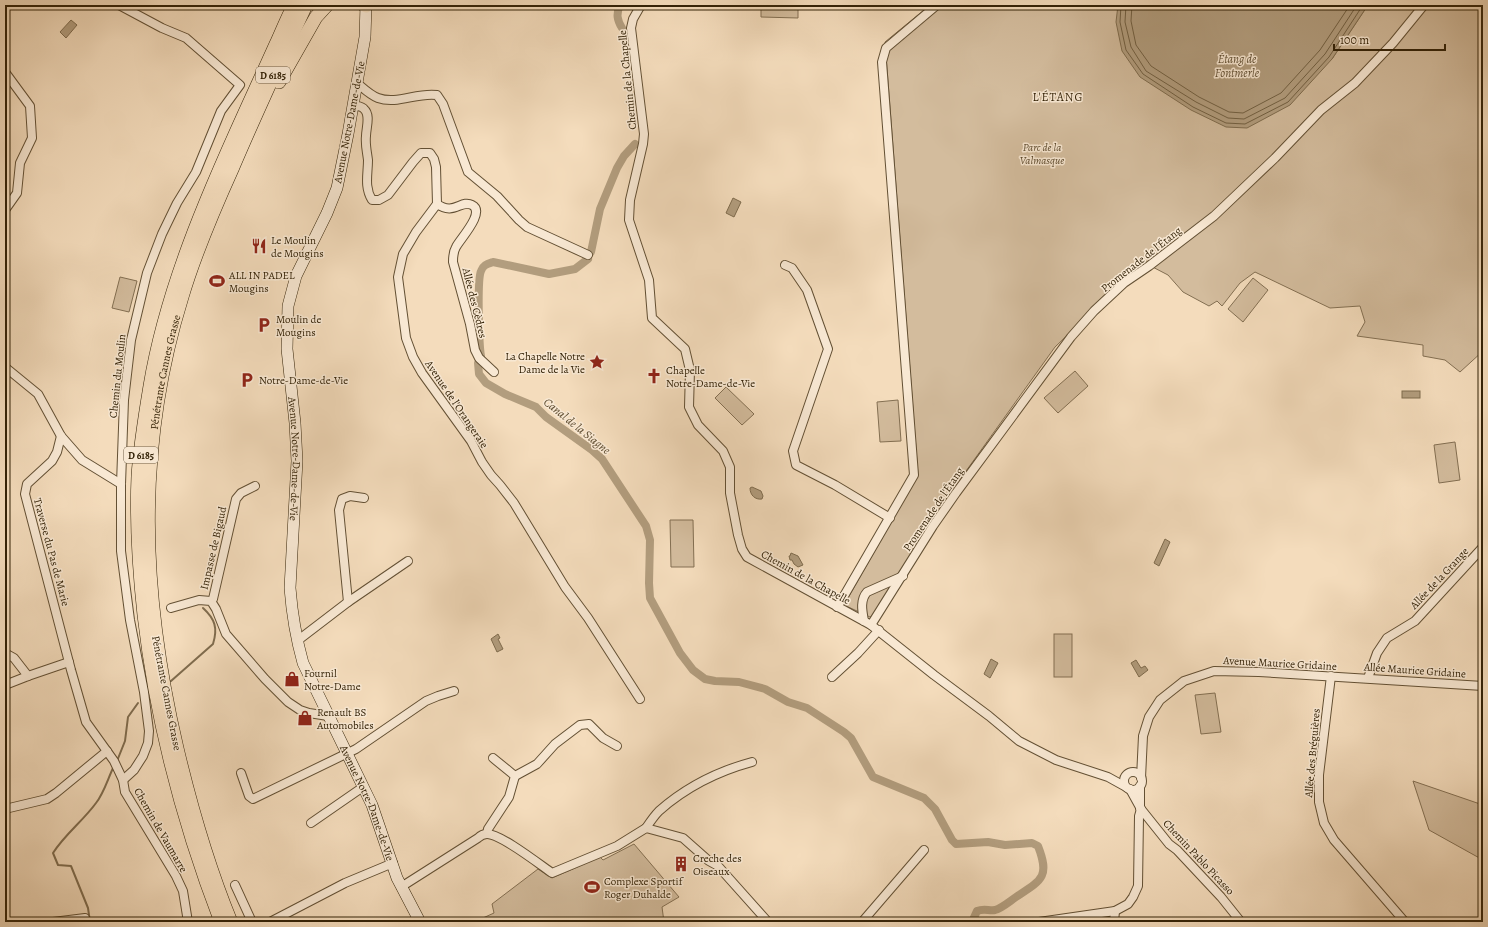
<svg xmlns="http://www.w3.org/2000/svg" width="1488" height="927" viewBox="0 0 1488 927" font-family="Alegreya,serif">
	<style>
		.green { fill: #d3bc9d; stroke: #836f52 }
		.water { fill: #b29d7e; stroke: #7f6c4e }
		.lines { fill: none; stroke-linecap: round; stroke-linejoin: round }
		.shore { stroke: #726042; stroke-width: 1 }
		.stream { stroke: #7f6c4e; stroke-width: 2 }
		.canal { stroke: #b29d7e; stroke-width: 8 }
		.minor-casing { stroke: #635034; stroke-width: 10 }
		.secondary-casing { stroke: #332207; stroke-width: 12 }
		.trunk-casing { stroke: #332207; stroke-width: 14 }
		.minor { stroke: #f8e8d3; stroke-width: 8 }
		.secondary { stroke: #f8e8d3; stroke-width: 11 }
		.trunk { stroke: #f4dcbc; stroke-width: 13 }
		.labels { text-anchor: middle; stroke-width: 3; stroke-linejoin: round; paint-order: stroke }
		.shield { fill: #f8e8d3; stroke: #6e5d44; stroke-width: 1 }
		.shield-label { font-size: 10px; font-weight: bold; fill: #332207 }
		.street-label { font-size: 11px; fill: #332207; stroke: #f8e8d3 }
		.park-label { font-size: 11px; font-style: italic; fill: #5b482c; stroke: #f8e8d3 }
		.poi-label { font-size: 11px; fill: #332207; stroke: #f8e8d3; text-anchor: start }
		.water-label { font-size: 12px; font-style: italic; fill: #5f4d31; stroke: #f8e8d3 }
		.neighbourhood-label { font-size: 12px; letter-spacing: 1px; fill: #332207; stroke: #f8e8d3 }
	</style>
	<rect width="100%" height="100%" fill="#f4dcbc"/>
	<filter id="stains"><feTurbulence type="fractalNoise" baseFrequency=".005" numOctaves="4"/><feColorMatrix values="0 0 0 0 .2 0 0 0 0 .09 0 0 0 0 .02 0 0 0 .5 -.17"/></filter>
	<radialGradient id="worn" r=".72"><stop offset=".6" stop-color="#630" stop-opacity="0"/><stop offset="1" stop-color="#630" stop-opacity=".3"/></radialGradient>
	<g class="green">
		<polygon points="761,5 798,5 798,18 761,17"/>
		<polygon points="930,5 1359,5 1332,59 1368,5 1483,5 1483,351 1460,372 1445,360 1423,356 1423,345 1357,336 1365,322 1360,306 1330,308 1255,272 1240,283 1222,306 1217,301 1209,306 1183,292 1168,275 1143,262 1055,347 956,485 874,615 870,617 844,605 918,475 885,42"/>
		<polygon points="120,277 137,281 129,312 112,308"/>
		<polygon points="1253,278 1268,290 1243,322 1228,309"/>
		<polygon points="1075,371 1088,386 1058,413 1044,398"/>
		<polygon points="726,387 754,414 742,425 715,398"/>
		<polygon points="898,400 901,441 880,442 877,402"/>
		<polygon points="1455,442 1460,480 1439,483 1434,445"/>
		<polygon points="670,520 693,520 694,567 671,567"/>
		<rect x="1054" y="634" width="18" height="43"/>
		<polygon points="1215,693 1221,732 1201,734 1195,695"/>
		<polygon points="1413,781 1483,805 1483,860 1429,830"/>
		<polygon points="634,844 679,897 662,907 664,922 474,922 494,913 492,904 538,869 552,878 600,857 603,860"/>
	</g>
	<g class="water">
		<polygon points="1118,5 1368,5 1332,59 1290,105 1247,128 1226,127 1191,110 1140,77 1122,51 1116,22"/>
		<polygon points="71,20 77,25 66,38 60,32"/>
		<polygon points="733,198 741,202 734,217 726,213"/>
		<rect x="1402" y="391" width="18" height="7"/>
		<path d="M 752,487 L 761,491 L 763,496 L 762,499 C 755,500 750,495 750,488 Z"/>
		<polygon points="1165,539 1170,542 1159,566 1154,563"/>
		<polygon points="791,553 798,556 803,565 798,567 794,564 792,560 790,560 789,556 790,556"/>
		<polygon points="498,634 500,638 498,639 503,649 497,652 491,639"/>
		<polygon points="991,659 998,663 990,678 984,674"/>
		<polygon points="1136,660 1141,668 1145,666 1148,670 1139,677 1131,663"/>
	</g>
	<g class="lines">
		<g class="shore">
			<polyline points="1121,5 1120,22 1126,50 1143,74 1193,107 1226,123 1245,124 1288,102 1329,57 1363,5"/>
			<polyline points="1126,5 1125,22 1131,47 1146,71 1196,102 1228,118 1244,119 1285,98 1325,54 1357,5"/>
			<polyline points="1132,5 1131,21 1136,45 1151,66 1199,97 1229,112 1243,113 1281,93 1320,50 1350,5"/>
		</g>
		<g class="stream">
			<path d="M 171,681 L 213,644 C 218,628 215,619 203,608"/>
			<polyline points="117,761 125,741 128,717 138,703"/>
			<path d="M 90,922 L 88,908 L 71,866 L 58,865 L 53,853 C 65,834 83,821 96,803 C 104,793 108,778 114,766"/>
		</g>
		<g class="canal">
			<path d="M 620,5 C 616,14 617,20 622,28"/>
			<polyline points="591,252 600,209 617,168 624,156 635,144"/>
			<path d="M 588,259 L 575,269 L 549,274 L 493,262 C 487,264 483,265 481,271 C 477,280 479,345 481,356 L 478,363 L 479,374 L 486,383 L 505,394 L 536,407 L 546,417 L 592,450 L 602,459 L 646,526 L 650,540 L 649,583 L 650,598 L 680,653 L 693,670 L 705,679 L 715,681 L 739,682 L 765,689 L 788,702 L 807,708 L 844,732 L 851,738 L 873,777 L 924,798 L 935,809 L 952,840 L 956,844 L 988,842 L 1005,845 L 1032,843 L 1038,846 C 1050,877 1042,880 1016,897 C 1010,901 1002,908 995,910 C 989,911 984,908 977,911 L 972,922"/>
		</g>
		<defs>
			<g id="minor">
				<polyline points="119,5 162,28 186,38 240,85 221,111 196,172 177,203 162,234 147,273 131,340 124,400 121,484 121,551 130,620 144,692 149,731 148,743 143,756 134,770 123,780"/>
				<polyline points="641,5 633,19 631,28 644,134 643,144 630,200 629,220 649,280 652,318 685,349 690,370 689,407 698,425 723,451 730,467 730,493 738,535 742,549 747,557 871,625 934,675 989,716 1019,741 1056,760 1108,777 1126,787"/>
				<polyline points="5,72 30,106 32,138 20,163 17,193 5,210"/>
				<path d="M 357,83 C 363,88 370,95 378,98 C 397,105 417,92 437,95 L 443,104 L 468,172 L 497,196 L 519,220 L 527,227 L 588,255"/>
				<path d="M 353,105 C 356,106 362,106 364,109 C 371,115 366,128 366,136 C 365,144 367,152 368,160 C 368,174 364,187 372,200 L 379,200 L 388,195 L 413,162 L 421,153 L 430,153 L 434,159 L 436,167 L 437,204 L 416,232 L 403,254 L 398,277 L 406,338 L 413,357 L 422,373 L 471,441 L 482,462 L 491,475 L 500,485 L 514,503 L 565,587 L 588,618 L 640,699"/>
				<path d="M 437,204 C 454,216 461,199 472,205 C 486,212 460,239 456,247 C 453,252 453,257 453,262 L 470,324 L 475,350 L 479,358 L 494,372"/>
				<polyline points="785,265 792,268 807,290 828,349 793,451 796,465 835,485 890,518"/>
				<polyline points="5,367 38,394 61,436 82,460 121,484"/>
				<polyline points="61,436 57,452 52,461 27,484 25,494 71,670 86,722 114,761 123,780 125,792 176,876 183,891 188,922"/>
				<polyline points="211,601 213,599 236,499 241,493 255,486"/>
				<polyline points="348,602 339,510 342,499 350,496 364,498"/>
				<polyline points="837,607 841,601 914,475 882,62 886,48 937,5"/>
				<polyline points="171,608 199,600 211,601 216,609 226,634 265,679 288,702 300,710 309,713 328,716"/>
				<path d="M 864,621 C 862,610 860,600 867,592 L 903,576"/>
				<polyline points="871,625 933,526 956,493 1071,337 1094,311 1124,283 1149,266 1214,216 1275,158 1321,110 1355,83 1393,43 1424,5"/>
				<polyline points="297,641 348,602 408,561"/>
				<polyline points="5,653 14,658 28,676"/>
				<polyline points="1331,676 1319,775 1319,802 1324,823 1334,840 1405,922"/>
				<polyline points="832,677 858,653 879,630"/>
				<polyline points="1368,678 1377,653 1387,638 1415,621 1483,547"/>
				<polyline points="5,685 28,676 69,662"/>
				<circle cx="1133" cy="781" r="9"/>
				<polyline points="241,773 249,796 253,799 356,749 426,701 438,696 454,691"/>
				<polyline points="515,776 537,764 555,744 580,725 589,724 603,738 617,746"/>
				<polyline points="1141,778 1143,736 1149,717 1160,700 1184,681 1214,671 1259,672 1483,686"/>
				<polyline points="1140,786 1140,808"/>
				<polyline points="1130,789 1141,809 1169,844 1177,850 1221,897 1241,922"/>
				<polyline points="5,809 47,799 56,793 107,751"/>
				<polyline points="311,823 363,787"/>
				<path d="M 646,828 C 650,822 654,816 659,811 C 685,788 719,771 752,762"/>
				<polyline points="487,834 488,829 509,797 515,776 493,758"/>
				<polyline points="235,885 252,922"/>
				<path d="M 401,887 L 478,838 C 480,836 484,834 487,834 C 501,834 539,864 552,873 L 617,846 L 646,828 L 683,838 L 709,861 L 718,866 L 768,922"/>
				<polyline points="53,922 85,918"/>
				<polyline points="270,922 345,883 393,863"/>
				<polyline points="862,922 924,850"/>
				<polyline points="1039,922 1115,911 1128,904 1133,897 1138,886 1139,816 1141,809"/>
				<polyline points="1114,922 1115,911"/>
			</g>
			<g id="secondary">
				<path id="s1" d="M 366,5 L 365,37 L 348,134 L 337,188 L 327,213 L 296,276 L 288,306 L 287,349 L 295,423 L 297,461 L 290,588 C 292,614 296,638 303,663 L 372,805 L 397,878 L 420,922"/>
			</g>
			<g id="trunk">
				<polyline points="364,5 366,6"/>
				<polyline points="279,82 316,17 327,5"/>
				<path d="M 221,922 C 183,823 156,720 144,615 C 139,569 136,523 138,476 C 140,446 145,416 150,386 C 166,290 206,198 246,110 C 256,88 266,66 276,44 C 282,31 287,18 294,5"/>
				<path id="s2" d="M 231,922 C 208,866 191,807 177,748 C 141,595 135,448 182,297 C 195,253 214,209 233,167 C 256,113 281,59 306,5"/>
			</g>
		</defs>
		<use href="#minor" class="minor-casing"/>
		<use href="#secondary" class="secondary-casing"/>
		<use href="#trunk" class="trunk-casing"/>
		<use href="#minor" class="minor"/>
		<use href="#secondary" class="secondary"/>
		<use href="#trunk" class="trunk"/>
	</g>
	<defs>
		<symbol id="restaurant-bare" viewBox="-9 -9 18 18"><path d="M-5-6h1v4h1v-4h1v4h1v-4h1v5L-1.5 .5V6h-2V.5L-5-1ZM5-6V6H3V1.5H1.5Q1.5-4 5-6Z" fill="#8f2418" stroke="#f8e8d3" stroke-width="2.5" paint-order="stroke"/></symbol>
		<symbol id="stadium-bare" viewBox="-9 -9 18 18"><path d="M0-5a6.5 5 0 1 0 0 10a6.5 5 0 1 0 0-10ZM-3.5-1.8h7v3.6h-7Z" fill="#8f2418" stroke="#f8e8d3" stroke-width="2.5" paint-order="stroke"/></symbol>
		<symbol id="parking-bare" viewBox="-9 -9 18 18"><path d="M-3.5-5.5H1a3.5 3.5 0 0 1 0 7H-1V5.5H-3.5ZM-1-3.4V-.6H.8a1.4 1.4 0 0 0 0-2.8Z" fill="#8f2418" stroke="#f8e8d3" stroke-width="2.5" paint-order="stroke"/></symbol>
		<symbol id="sight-bare" viewBox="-9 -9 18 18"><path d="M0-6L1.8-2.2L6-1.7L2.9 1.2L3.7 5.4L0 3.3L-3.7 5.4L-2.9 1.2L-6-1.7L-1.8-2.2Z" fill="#8f2418" stroke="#f8e8d3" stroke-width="2.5" paint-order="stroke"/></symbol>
		<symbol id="church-bare" viewBox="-9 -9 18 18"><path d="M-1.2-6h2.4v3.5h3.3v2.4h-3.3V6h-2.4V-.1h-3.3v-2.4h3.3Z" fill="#8f2418" stroke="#f8e8d3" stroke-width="2.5" paint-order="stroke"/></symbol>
		<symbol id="shop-bare" viewBox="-9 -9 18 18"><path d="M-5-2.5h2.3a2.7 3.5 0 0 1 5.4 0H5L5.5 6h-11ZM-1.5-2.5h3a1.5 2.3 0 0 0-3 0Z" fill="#8f2418" stroke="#f8e8d3" stroke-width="2.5" paint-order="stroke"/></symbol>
		<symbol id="building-bare" viewBox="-9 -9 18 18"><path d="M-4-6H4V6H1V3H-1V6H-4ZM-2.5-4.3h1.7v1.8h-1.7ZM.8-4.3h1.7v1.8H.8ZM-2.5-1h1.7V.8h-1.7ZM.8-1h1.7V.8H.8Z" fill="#8f2418" stroke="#f8e8d3" stroke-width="2.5" paint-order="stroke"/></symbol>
	</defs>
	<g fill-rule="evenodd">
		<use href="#restaurant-bare" x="248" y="235" width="22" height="22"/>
		<use href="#stadium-bare" x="206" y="270" width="22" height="22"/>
		<use href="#parking-bare" x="253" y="314" width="22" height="22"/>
		<use href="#sight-bare" x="586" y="351" width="22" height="22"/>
		<use href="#church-bare" x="643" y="365" width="22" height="22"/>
		<use href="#parking-bare" x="236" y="369" width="22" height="22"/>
		<use href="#shop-bare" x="281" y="668" width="22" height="22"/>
		<use href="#shop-bare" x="294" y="707" width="22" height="22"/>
		<use href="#building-bare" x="670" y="853" width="22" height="22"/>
		<use href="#stadium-bare" x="581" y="876" width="22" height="22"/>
	</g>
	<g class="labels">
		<g class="shield">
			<rect x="256" y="67" width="34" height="16" rx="3"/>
			<rect x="124" y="447" width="34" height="16" rx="3"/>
		</g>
		<g class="shield-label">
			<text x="273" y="79">D 6185</text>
			<text x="141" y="459">D 6185</text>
		</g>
		<g class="street-label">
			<text transform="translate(627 80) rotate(-96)" y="4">Chemin de la Chapelle</text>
			<text transform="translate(349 122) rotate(-79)" y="4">Avenue Notre-Dame-de-Vie</text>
			<text transform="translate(1141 259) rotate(-38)" y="4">Promenade de l'Étang</text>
			<text transform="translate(475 303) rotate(76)" y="4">Allée des Cèdres</text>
			<text dy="4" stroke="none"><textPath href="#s2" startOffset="562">Pénétrante Cannes Grasse</textPath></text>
			<text transform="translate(117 376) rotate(-84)" y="4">Chemin du Moulin</text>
			<text transform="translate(457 404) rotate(56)" y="4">Avenue de l'Orangeraie</text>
			<text dy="4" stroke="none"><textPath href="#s1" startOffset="467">Avenue Notre-Dame-de-Vie</textPath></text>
			<text transform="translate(933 509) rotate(-56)" y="4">Promenade de l'Étang</text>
			<text transform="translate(213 548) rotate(-77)" y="4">Impasse de Bigaud</text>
			<text transform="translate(52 552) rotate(75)" y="4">Traverse du Pas de Marie</text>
			<text transform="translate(806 577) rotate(29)" y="4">Chemin de la Chapelle</text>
			<text transform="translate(1439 578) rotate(-47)" y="4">Allée de la Grange</text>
			<text transform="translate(1280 663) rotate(3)" y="4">Avenue Maurice Gridaine</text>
			<text transform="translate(1415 670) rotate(4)" y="4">Allée Maurice Gridaine</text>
			<text transform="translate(167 693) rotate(79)" y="4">Pénétrante Cannes Grasse</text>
			<text transform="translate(1312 753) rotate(-85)" y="4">Allée des Bréguières</text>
			<text dy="4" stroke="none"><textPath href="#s1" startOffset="827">Avenue Notre-Dame-de-Vie</textPath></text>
			<text transform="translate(161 830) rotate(60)" y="4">Chemin de Vaumarre</text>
			<text transform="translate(1199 857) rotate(47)" y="4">Chemin Pablo Picasso</text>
		</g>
		<g class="park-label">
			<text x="1042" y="151">Parc de la<tspan x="1042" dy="13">Valmasque</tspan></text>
		</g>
		<g class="poi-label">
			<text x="271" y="244">Le Moulin<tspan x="271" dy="13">de Mougins</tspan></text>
			<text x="229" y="279">ALL IN PADEL<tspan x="229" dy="13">Mougins</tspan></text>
			<text x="276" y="323">Moulin de<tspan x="276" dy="13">Mougins</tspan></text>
			<text x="585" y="360" text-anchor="end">La Chapelle Notre<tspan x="585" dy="13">Dame de la Vie</tspan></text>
			<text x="666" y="374">Chapelle<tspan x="666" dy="13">Notre-Dame-de-Vie</tspan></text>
			<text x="259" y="384">Notre-Dame-de-Vie</text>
			<text x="304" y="677">Fournil<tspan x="304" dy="13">Notre-Dame</tspan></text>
			<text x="317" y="716">Renault BS<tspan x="317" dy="13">Automobiles</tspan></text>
			<text x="693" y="862">Creche des<tspan x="693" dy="13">Oiseaux</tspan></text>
			<text x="604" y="885">Complexe Sportif<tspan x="604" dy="13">Roger Duhalde</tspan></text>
		</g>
		<g class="water-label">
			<text x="1237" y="63">Étang de<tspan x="1237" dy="14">Fontmerle</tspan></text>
			<text transform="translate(577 426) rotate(39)" y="4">Canal de la Siagne</text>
		</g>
		<g class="neighbourhood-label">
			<text x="1058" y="101">L'ÉTANG</text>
		</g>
	</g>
	<rect width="1488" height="927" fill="none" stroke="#f4dcbc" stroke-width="20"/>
	<rect x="6" y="6" width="1476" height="915" fill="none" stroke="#332207" stroke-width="2"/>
	<rect x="10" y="10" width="1468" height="907" fill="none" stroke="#332207"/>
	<path d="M1334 44v6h111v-6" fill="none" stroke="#332207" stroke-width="2"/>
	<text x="1340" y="44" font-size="12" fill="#332207" stroke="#f8e8d3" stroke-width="3" paint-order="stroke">100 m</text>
	<rect width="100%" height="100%" filter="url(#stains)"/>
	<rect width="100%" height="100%" fill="url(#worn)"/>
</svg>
